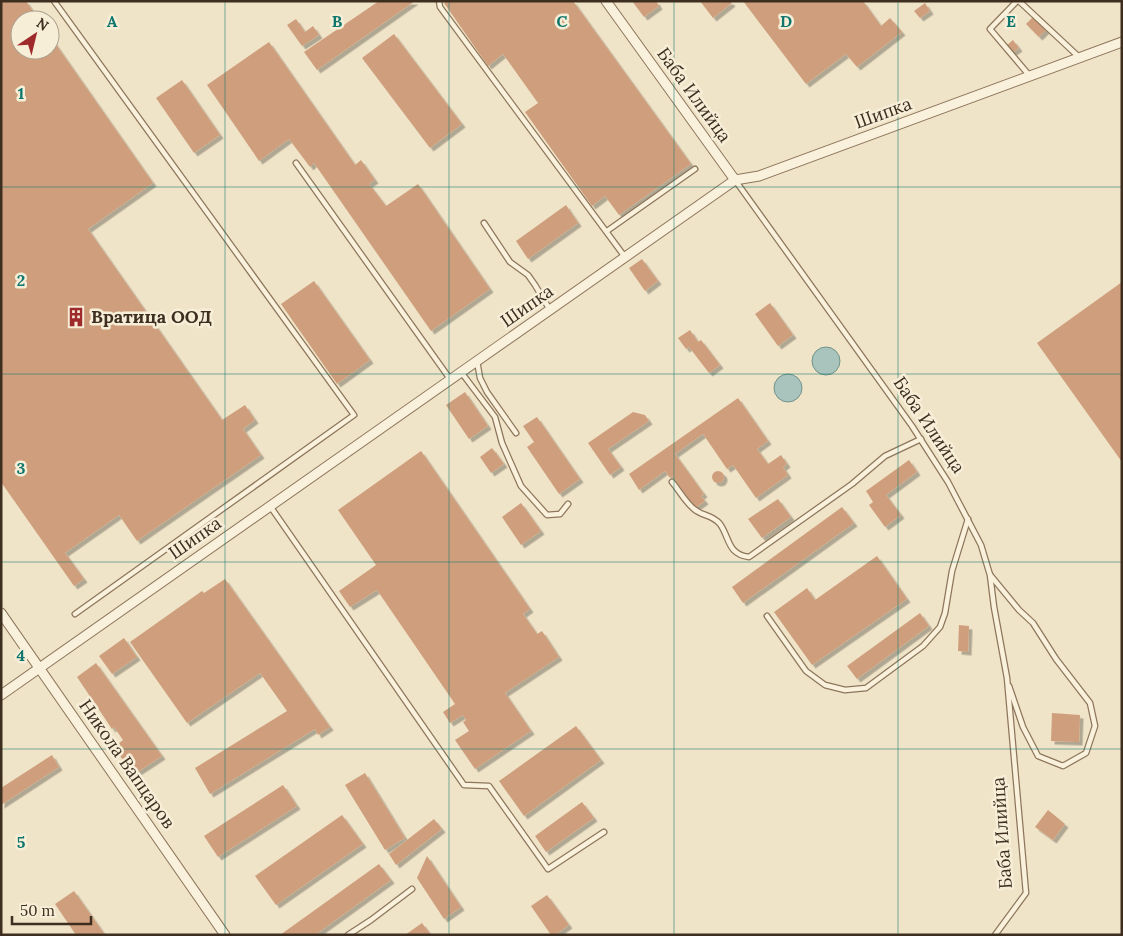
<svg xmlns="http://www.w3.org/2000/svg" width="1123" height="936" viewBox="0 0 1123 936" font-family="Lora,serif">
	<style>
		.water { fill: #a9c4bc; stroke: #6f938a }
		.building { fill: #cf9f7d; filter: url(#shadow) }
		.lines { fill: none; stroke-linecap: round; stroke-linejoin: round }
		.service-casing { stroke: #8d765c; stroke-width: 7 }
		.minor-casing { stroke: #8d765c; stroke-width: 11 }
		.service { stroke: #faf1dc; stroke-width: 4.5 }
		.minor { stroke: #faf1dc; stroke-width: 9 }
		.grid { fill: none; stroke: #0f766e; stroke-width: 1; stroke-opacity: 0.55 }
		.labels { text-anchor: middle; stroke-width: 5; stroke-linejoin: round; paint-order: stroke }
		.street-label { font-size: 18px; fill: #3d2e20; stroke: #f7eed8 }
		.poi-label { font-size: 18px; font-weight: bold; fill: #3d2e20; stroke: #f7eed8; text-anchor: start }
		.grid-label { font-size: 16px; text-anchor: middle; font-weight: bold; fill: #0f766e; stroke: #f7eed8; stroke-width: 5; stroke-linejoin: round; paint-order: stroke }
	</style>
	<defs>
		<filter id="shadow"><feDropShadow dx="3.5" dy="3.5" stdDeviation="0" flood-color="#0004"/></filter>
	</defs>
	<rect width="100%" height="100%" fill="#f0e4c8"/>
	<g class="water">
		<circle cx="826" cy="361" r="14"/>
		<circle cx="788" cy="388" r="14"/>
	</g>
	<g class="building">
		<polygon points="1,1 26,1 39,20 20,20 20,50 50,50 50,36 153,183 88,229 222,420 245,405 255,420 243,429 261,455 137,541 119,515 65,553 84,579 74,586 1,482"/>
		<polygon points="379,1 415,1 317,70 304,52"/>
		<polygon points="446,1 573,1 691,164 619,215 605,196 592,206 525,112 538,103 503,54 488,66 444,3"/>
		<polygon points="632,1 656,1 659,6 644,17"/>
		<polygon points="700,1 730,1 732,3 713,18"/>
		<polygon points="743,1 863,1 881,26 890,18 902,32 857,67 846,54 806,84"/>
		<polygon points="925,3 930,11 920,18 914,11"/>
		<polygon points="1033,17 1046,30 1039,37 1026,24"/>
		<polygon points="296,19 305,32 313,26 319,35 302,46 287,25"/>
		<polygon points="394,34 462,124 430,148 362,58"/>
		<polygon points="1013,40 1019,48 1012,53 1006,46"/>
		<polygon points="269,42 355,165 361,160 375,180 369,184 386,206 418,184 490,289 431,331 314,163 310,167 289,139 259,161 207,85"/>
		<polygon points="182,80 220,135 194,153 156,98"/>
		<polygon points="566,205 578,223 528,259 516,241"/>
		<polygon points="642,259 658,281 645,291 629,268"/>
		<polygon points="314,281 370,360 337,384 281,304"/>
		<polygon points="1122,282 1122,462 1037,343"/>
		<polygon points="770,303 793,335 778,346 755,314"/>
		<polygon points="690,330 698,342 701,340 720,365 709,373 689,347 686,349 678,338"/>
		<polygon points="465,392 488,426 469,439 446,405"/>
		<polygon points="738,398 768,441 757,449 768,464 781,455 787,464 783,467 788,475 756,498 733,465 727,469 703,434 675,454 704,494 701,496 705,501 695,508 672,476 670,478 665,471 639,490 629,474"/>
		<polygon points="633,412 645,415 649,421 608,449 621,467 610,475 588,443"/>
		<polygon points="537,417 580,479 559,494 527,447 534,442 523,426"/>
		<polygon points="492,448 504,464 491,473 480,457"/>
		<polygon points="421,451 530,609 523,614 537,634 542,631 559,657 505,693 531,731 475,769 455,740 469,731 463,722 466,720 463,715 450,723 443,712 455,704 377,590 350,607 339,591 376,565 338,510"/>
		<polygon points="909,460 917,472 886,495 901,515 885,527 869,505 873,502 866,491"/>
		<circle cx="718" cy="477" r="6"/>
		<polygon points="778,499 791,517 762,538 748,519"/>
		<polygon points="521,503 541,531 521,545 502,517"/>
		<polygon points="842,507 854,523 743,603 732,587"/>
		<polygon points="877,556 907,599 812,665 774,612 807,588 815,600"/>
		<polygon points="225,579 330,727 318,735 315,729 210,794 195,768 287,711 260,673 187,723 130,642 202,591 204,593"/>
		<polygon points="920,613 929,626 857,679 847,666"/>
		<polygon points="959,625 969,626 968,652 958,651"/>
		<polygon points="124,638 137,657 112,674 99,656"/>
		<polygon points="96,663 162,756 133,775 114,747 123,740 114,727 112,729 77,677"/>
		<polygon points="1052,713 1080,715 1079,742 1051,741"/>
		<polygon points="576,726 601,760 524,816 499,781"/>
		<polygon points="52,755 59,767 1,805 1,788"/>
		<polygon points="365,773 405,838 385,850 345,785"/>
		<polygon points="283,785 297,806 218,857 204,836"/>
		<polygon points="582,802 594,818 546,852 535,836"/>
		<polygon points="1048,810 1065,824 1053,840 1035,827"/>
		<polygon points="342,815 363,844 276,905 255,876"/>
		<polygon points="434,819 442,829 396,865 389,854"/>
		<polygon points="427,856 461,907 444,919 417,878"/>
		<polygon points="379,864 391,880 315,935 280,935"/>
		<polygon points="74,891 105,935 76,935 55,904"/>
		<polygon points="547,895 569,925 555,935 551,935 531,906"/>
		<polygon points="422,923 431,935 405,935"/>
	</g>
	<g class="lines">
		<defs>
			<g id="service">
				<polyline points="54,1 354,415 75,614"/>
				<polyline points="439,1 440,7 625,257"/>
				<polyline points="1017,1 990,29 1029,75"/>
				<polyline points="1019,1 1079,57"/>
				<polyline points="296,163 450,379"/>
				<polyline points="735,180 912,426 948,482 981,545 990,575 994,607 1007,678 1026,893 995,935"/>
				<polyline points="484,223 510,262 528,275 535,285 550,310"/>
				<polyline points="607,231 695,169"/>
				<polyline points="477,361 480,378 487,392 516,433"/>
				<polyline points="461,372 495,417 502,443 521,486 547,515 560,514 568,504"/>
				<path d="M 672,482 C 679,490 685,502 694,509 C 702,516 713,515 720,524 C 730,538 727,554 749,557 L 852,484 L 885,456 L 921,439"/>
				<polyline points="270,506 464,785 489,786 548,869 604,832"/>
				<polyline points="991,576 1019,610 1033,623 1056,659 1090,703 1095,726 1086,753 1063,766 1038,756 1023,727 1009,686"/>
				<polyline points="767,616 806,671 825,685 845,690 866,688 923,646 940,627 945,613 952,571 968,519"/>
				<polyline points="348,935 371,920 412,889"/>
			</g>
			<g id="minor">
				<polyline points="606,1 735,180"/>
				<polyline points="1,613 225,935"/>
				<polyline points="1,695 735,180 759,176 1122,42"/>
			</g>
		</defs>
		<use href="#service" class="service-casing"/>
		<use href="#minor" class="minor-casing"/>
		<use href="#service" class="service"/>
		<use href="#minor" class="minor"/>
	</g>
	<path class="grid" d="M 225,1 L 225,935M 449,1 L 449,935M 674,1 L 674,935M 898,1 L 898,935M 1,187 L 1122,187M 1,374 L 1122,374M 1,562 L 1122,562M 1,749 L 1122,749"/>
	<defs>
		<symbol id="building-bare" viewBox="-9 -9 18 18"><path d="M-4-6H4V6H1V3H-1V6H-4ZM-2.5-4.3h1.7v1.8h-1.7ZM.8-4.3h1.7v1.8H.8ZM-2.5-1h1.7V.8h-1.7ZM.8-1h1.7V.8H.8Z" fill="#9e2a2b" stroke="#f7eed8" stroke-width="2.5" paint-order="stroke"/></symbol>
	</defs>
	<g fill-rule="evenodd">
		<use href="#building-bare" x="62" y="303" width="28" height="28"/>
	</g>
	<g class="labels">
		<g class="street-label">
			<text transform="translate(694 95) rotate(54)" y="6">Баба Илийца</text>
			<text transform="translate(883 113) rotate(-20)" y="6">Шипка</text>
			<text transform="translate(527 306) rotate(-35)" y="6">Шипка</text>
			<text transform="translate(929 425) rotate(56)" y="6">Баба Илийца</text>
			<text transform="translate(195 538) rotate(-35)" y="6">Шипка</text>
			<text transform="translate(127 764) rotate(55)" y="6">Никола Вапцаров</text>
			<text transform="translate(1002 833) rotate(-94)" y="6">Баба Илийца</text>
		</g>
		<g class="poi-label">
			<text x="91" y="323">Вратица ООД</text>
		</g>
	</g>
	<g class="grid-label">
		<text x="112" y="27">A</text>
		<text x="337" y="27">B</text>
		<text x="562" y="27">C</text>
		<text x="786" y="27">D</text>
		<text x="1011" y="27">E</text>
		<text x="21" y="99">1</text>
		<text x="21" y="286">2</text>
		<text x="21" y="474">3</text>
		<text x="21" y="661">4</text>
		<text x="21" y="848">5</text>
	</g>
	<rect width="1123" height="936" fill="none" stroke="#3d2e20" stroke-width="5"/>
	<g transform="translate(35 35) rotate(35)"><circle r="24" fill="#f7eed8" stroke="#ada18e"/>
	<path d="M0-4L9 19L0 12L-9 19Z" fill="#9e2a2b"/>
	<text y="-8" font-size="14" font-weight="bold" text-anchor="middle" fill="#3d2e20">N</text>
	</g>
	<path d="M12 916v8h79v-8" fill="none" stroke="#3d2e20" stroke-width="2.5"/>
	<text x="20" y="916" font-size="15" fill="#3d2e20" stroke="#f7eed8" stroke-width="4" paint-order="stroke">50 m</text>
</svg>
